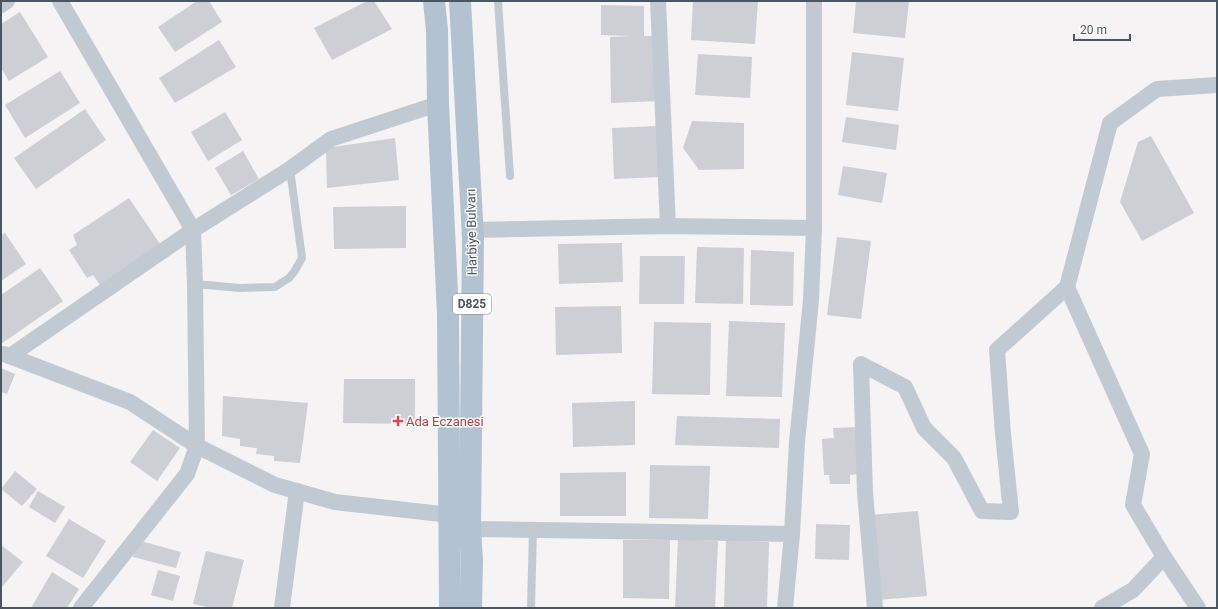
<svg xmlns="http://www.w3.org/2000/svg" width="1218" height="609" viewBox="0 0 1218 609" font-family="Roboto,sans-serif">
	<style>
		.building { fill: #cdcfd5 }
		.lines { fill: none; stroke-linecap: round; stroke-linejoin: round }
		.lane { stroke: #c1cad2; stroke-width: 8 }
		.street { stroke: #c1cad2; stroke-width: 16 }
		.primary { stroke: #b3c2d1; stroke-width: 22 }
		.health-dot { fill: #e0444e; stroke: #fff; stroke-width: 1.5 }
		.labels { text-anchor: middle; stroke-width: 3; stroke-linejoin: round; paint-order: stroke }
		.shield { fill: #fff; stroke: #808990; stroke-width: 1 }
		.shield-label { font-size: 12px; font-weight: bold; fill: #4a5661 }
		.street-label { font-size: 13px; fill: #4a5661; stroke: #fff }
		.health-label { font-size: 13px; fill: #be3a42; stroke: #fff; text-anchor: start }
	</style>
	<rect width="100%" height="100%" fill="#f5f3f3"/>
	<g class="building">
		<polygon points="197,1 209,1 222,22 175,52 158,27"/>
		<polygon points="367,1 374,1 392,29 332,60 314,28"/>
		<polygon points="693,1 758,1 755,44 691,40"/>
		<polygon points="856,1 909,1 905,38 853,33"/>
		<polygon points="601,5 644,6 644,36 658,36 659,101 611,103 610,37 632,36 601,35"/>
		<polygon points="20,12 48,57 9,81 1,68 1,24"/>
		<polygon points="219,40 236,67 175,103 159,78"/>
		<polygon points="852,52 904,58 898,111 846,105"/>
		<polygon points="698,54 752,57 750,98 695,95"/>
		<polygon points="60,71 80,103 25,138 5,105"/>
		<polygon points="85,109 106,140 36,189 14,158"/>
		<polygon points="225,112 242,140 208,161 191,132"/>
		<polygon points="846,117 899,125 896,150 842,142"/>
		<polygon points="692,121 744,123 744,169 699,170 683,148"/>
		<polygon points="658,126 660,177 614,179 612,128"/>
		<polygon points="1151,136 1194,213 1142,241 1120,202 1138,142"/>
		<polygon points="395,138 399,180 327,188 326,148"/>
		<polygon points="243,151 259,179 231,195 215,168"/>
		<polygon points="843,166 887,173 882,203 838,195"/>
		<polygon points="129,198 160,244 100,285 93,275 87,278 69,250 77,245 73,235"/>
		<polygon points="406,206 406,248 334,249 333,207"/>
		<polygon points="5,233 26,264 1,281 1,235"/>
		<polygon points="837,237 871,241 861,319 827,315"/>
		<polygon points="622,243 623,282 559,284 558,244"/>
		<polygon points="697,247 744,248 743,304 695,303"/>
		<polygon points="751,250 794,252 793,306 750,305"/>
		<polygon points="640,256 685,256 684,304 639,304"/>
		<polygon points="40,268 63,301 1,344 1,295"/>
		<polygon points="621,306 622,353 556,355 555,307"/>
		<polygon points="729,321 785,323 782,397 726,396"/>
		<polygon points="654,322 711,323 710,395 652,394"/>
		<polygon points="1,368 15,374 7,394 1,392"/>
		<polygon points="344,379 415,379 415,424 343,423"/>
		<polygon points="223,396 308,403 300,463 274,461 274,456 256,454 257,448 240,446 240,439 222,436"/>
		<polygon points="635,401 635,445 573,447 572,403"/>
		<polygon points="677,416 780,419 779,448 675,445"/>
		<polygon points="859,427 860,474 850,475 850,484 830,484 829,475 824,475 822,439 834,438 833,428"/>
		<polygon points="153,430 180,448 157,481 130,462"/>
		<polygon points="650,465 710,466 708,519 649,518"/>
		<polygon points="15,471 37,489 22,506 1,489"/>
		<polygon points="626,472 626,516 560,516 560,473"/>
		<polygon points="38,491 65,507 55,523 29,507"/>
		<polygon points="918,511 927,596 877,600 870,515"/>
		<polygon points="69,519 106,541 83,578 46,556"/>
		<polygon points="816,524 850,525 849,560 815,559"/>
		<polygon points="678,539 718,541 715,608 675,608"/>
		<polygon points="137,540 181,552 176,568 133,557"/>
		<polygon points="623,540 670,540 669,599 623,598"/>
		<polygon points="726,540 769,542 767,608 724,608"/>
		<polygon points="1,545 23,562 2,587 1,586"/>
		<polygon points="206,551 244,560 232,608 212,608 193,604"/>
		<polygon points="158,570 180,576 173,601 151,595"/>
		<polygon points="52,572 79,589 67,608 31,608"/>
	</g>
	<g class="lines">
		<g class="lane">
			<polyline points="498,1 510,176"/>
			<polyline points="195,284 240,288 275,287 289,278 294,272 302,258 290,169"/>
			<polyline points="531,608 533,530"/>
		</g>
		<g class="street">
			<polyline points="60,1 193,230 195,284 197,446 187,474 81,608"/>
			<polyline points="658,1 668,226"/>
			<polyline points="1,5 7,1"/>
			<polyline points="814,228 814,1"/>
			<polyline points="473,230 668,226 814,228 811,300 797,442 792,534 785,608"/>
			<polyline points="1067,287 1142,454 1133,505 1164,557 1133,590 1102,608"/>
			<polyline points="4,354 130,402 197,446 275,485 335,502 450,515"/>
			<polyline points="10,356 193,230 290,169 331,139 438,104"/>
			<polyline points="470,529 792,534"/>
			<polyline points="1164,557 1198,608"/>
			<polyline points="282,608 297,491"/>
			<polyline points="875,608 865,493 861,364 905,387 924,428 954,458 982,511 1011,512 1003,434 997,350 1067,287 1110,123 1157,89 1217,85"/>
		</g>
		<g class="primary">
			<polyline points="434,1 437,30 438,104 448,314 450,608"/>
			<polyline points="460,1 473,238 470,529 472,561 471,608"/>
		</g>
	</g>
	<path class="health-dot" d="M396 415h4v4h4v4h-4v4h-4v-4h-4v-4h4z"/>
	<g class="labels">
		<rect class="shield" x="453" y="294" width="38" height="20" rx="3"/>
		<g class="shield-label">
			<text x="472" y="308">D825</text>
		</g>
		<g class="street-label">
			<text transform="translate(471 232) rotate(-91)" y="5">Harbiye Bulvarı</text>
		</g>
		<g class="health-label">
			<text x="406" y="426">Ada Eczanesi</text>
		</g>
	</g>
	<rect width="1218" height="609" fill="none" stroke="#4a5661" stroke-width="4"/>
	<path d="M1074 34v6h56v-6" fill="none" stroke="#4a5661" stroke-width="2"/>
	<text x="1080" y="34" font-size="12" fill="#4a5661" stroke="#ffffff" stroke-width="3" paint-order="stroke">20 m</text>
</svg>
